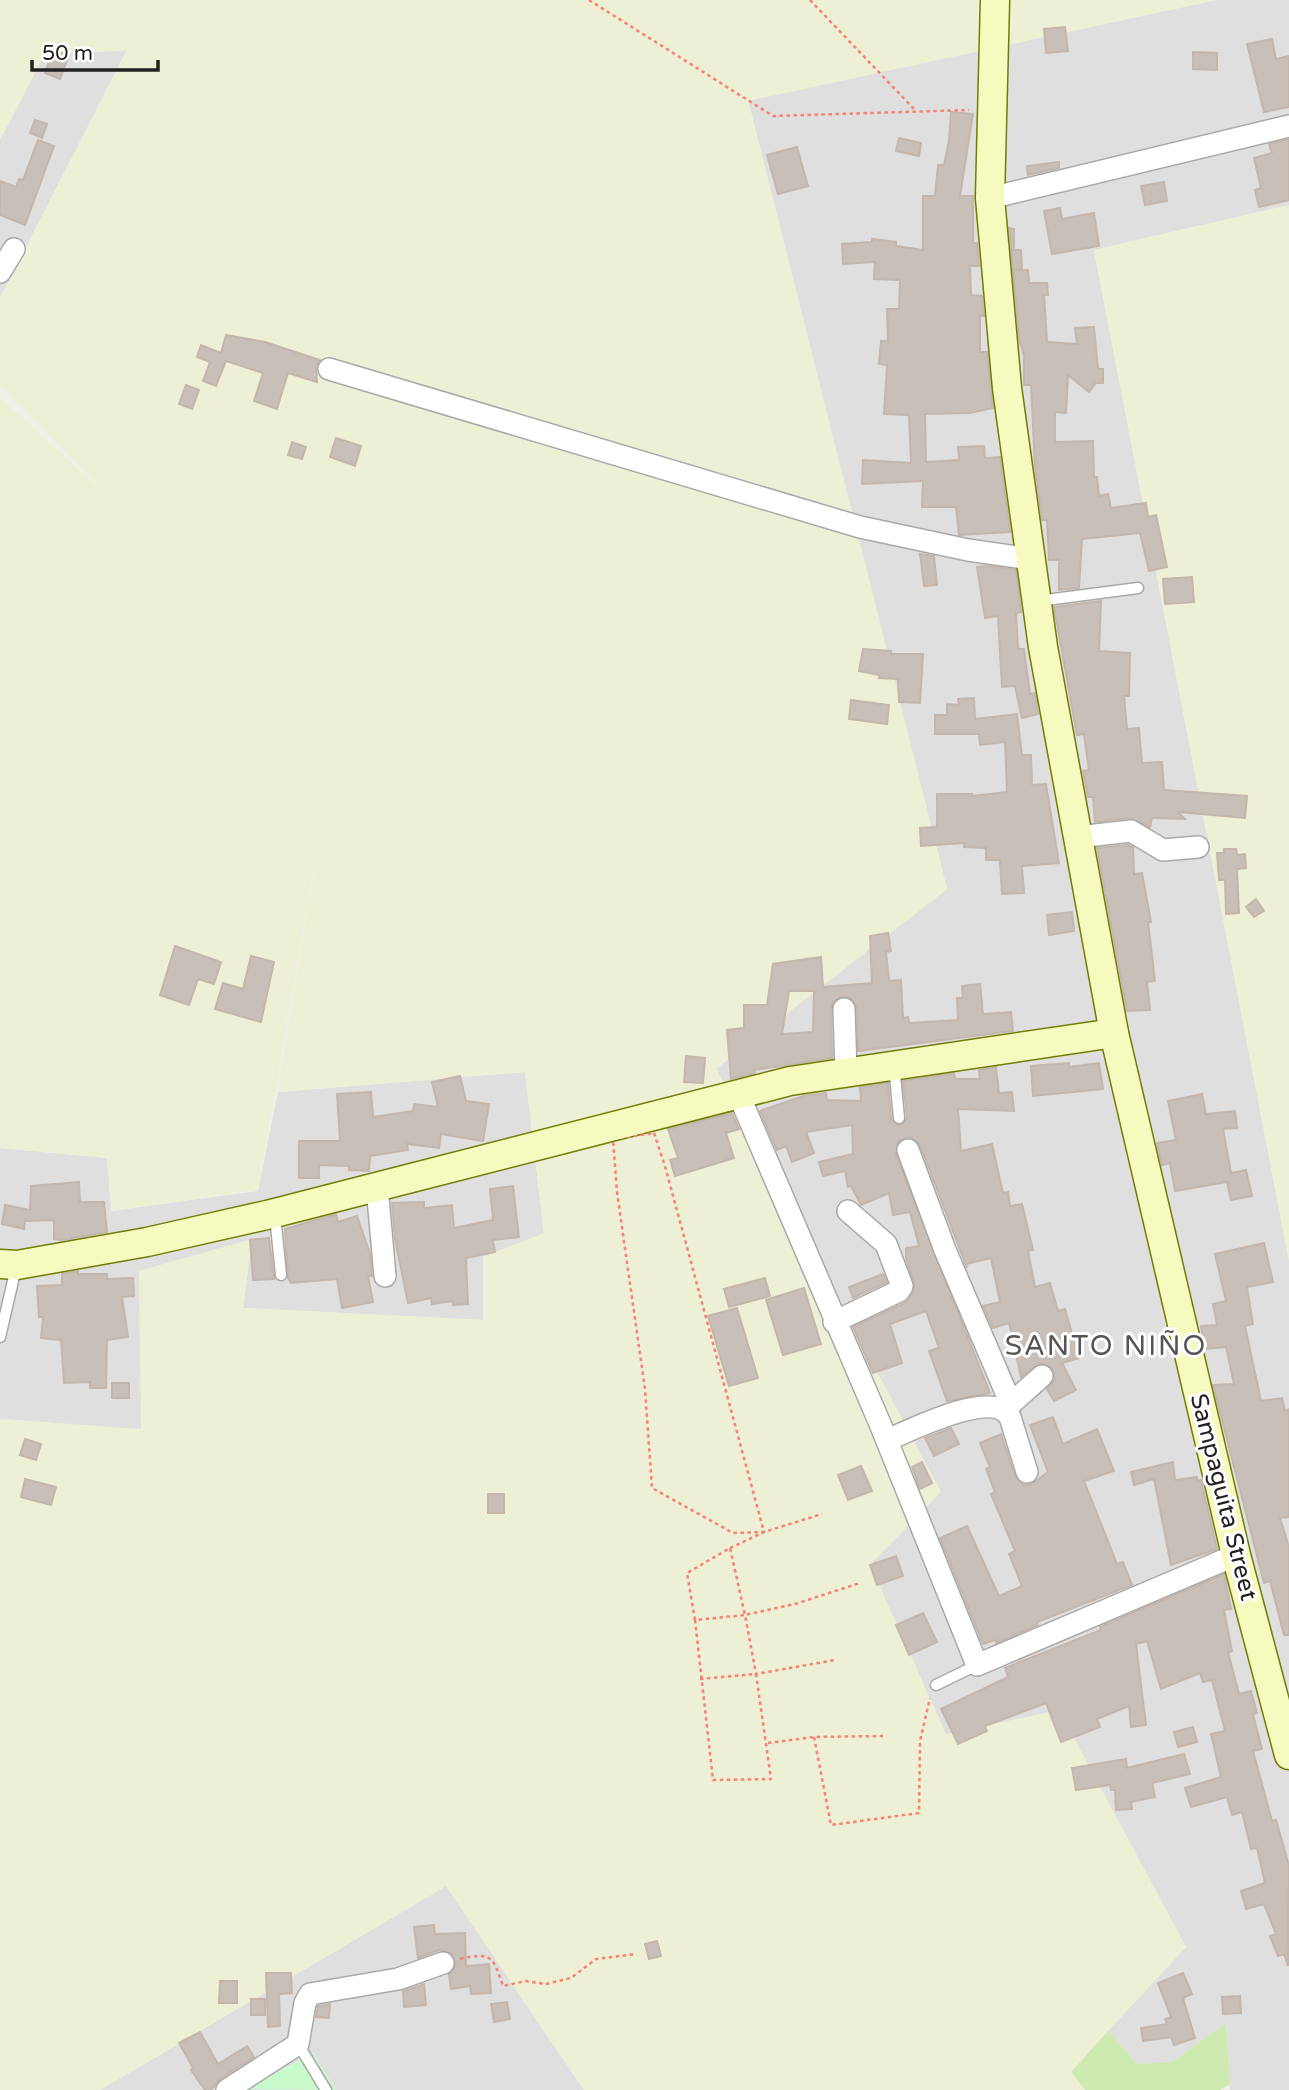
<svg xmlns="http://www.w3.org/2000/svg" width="1289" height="2090" viewBox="0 0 1289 2090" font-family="'Varela Round',sans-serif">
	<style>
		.residential { fill: #e0dfdf }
		.farmland { fill: #eef0d5 }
		.grass { fill: #cdebb0 }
		.park { fill: #c8facc }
		.building { fill: #c7bfb8; stroke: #c4b6ab; stroke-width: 2; fill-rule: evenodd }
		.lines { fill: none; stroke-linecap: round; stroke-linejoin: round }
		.lane-casing { stroke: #a9a9a9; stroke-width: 13 }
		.street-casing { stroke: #a9a9a9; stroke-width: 24 }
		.secondary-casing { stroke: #707d05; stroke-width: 31 }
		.path { stroke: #fa8072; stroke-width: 2.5; stroke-dasharray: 3.5 3.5; stroke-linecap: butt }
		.lane { stroke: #fff; stroke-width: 10 }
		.street { stroke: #fff; stroke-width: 21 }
		.secondary { stroke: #f7fabf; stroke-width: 28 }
		.labels { text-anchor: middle; stroke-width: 6; stroke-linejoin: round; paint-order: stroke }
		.street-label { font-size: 24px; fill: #222; stroke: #fff }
		.quarter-label { font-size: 28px; letter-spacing: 2px; fill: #555; stroke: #fff }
	</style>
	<rect width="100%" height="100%" fill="#f2efe9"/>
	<g class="residential">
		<polygon points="1216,0 1289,0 1289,205 1094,250 1289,1260 1289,2090 1230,2090 1226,2023 1172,2062 1137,2064 1108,2031 1186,1947 946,1735 870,1565 838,1301 716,1068 947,889 748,100"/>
		<polygon points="127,50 0,298 0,140 44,55"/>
		<polygon points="525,1072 544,1234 483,1257 484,1320 243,1308 252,1239 145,1430 0,1419 0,1148 107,1158 111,1211 258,1191 278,1092"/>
		<polygon points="446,1886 584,2090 100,2090"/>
	</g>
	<g class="farmland">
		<polygon points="0,0 1216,0 748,101 947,889 716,1069 941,1492 870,1565 946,1734 1059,1710 1186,1947 1071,2071 1085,2090 584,2090 446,1886 100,2090 0,2090 0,1419 141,1429 139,1271 252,1239 243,1308 483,1320 483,1257 544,1233 525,1072 278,1092 325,802 258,1190 112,1211 107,1158 0,1148 0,397 114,502 0,384 0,298 127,50 44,55 0,140"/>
		<polygon points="1289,205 1289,1261 1094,250"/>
	</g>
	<polygon class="grass" points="1226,2023 1230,2084 1220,2090 1085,2090 1071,2072 1108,2031 1137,2064 1172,2062"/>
	<polygon class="park" points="313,2053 336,2090 245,2089"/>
	<g class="building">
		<polygon points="1065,27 1068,51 1046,53 1044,29"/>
		<polygon points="1272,39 1276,59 1289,56 1289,107 1264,112 1247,44"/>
		<polygon points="53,50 69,55 60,79 45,73"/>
		<polygon points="1193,52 1217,53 1217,70 1193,69"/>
		<polygon points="951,112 973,114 960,196 973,196 973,243 977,243 979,266 970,266 971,295 982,296 984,316 980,316 980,352 987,352 993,408 970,413 925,414 926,462 959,460 958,447 984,446 985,458 1000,457 1010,532 959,535 956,507 922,507 923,481 862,484 863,460 911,463 909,415 884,414 887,365 879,364 881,341 888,341 887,309 899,309 900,280 874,279 875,262 843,264 842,244 872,242 872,239 896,242 896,246 923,250 923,196 935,196 938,165 944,165 949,141"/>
		<polygon points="35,120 47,124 42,138 30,133"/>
		<polygon points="899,138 921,143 919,156 896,151"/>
		<polygon points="1289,139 1289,200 1259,207 1255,190 1261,188 1254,158 1272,153 1269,144"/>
		<polygon points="38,140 54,146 25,225 0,215 0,181 16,187 19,179 23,180"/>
		<polygon points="797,147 808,186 778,194 767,155"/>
		<polygon points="1059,162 1059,168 1028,175 1027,166"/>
		<polygon points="1164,182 1167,201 1145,205 1141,186"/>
		<polygon points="1060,208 1062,219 1094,213 1099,246 1052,254 1044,211"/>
		<polygon points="1009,228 1014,229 1014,250 1021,250 1022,269 1013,269"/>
		<polygon points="1028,270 1029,283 1047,283 1048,295 1044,295 1047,342 1077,344 1075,328 1094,327 1098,369 1103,369 1103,383 1096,383 1089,392 1068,375 1066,413 1055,412 1055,442 1093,441 1094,477 1097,477 1099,496 1108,494 1111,508 1146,503 1148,517 1156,515 1167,567 1149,571 1140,533 1082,539 1079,588 1059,590 1059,560 1049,560 1047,520 1042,520 1035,467 1031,385 1024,385 1024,356 1019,339 1013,271"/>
		<polygon points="226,335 265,342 320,360 316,366 317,382 288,373 277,409 254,401 263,373 226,361 216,386 203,381 210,362 197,357 201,345 221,353"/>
		<polygon points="186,385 199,390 192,409 179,404"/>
		<polygon points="336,438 361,446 355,466 330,457"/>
		<polygon points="292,442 306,447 302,459 288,455"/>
		<polygon points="920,554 934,556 937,585 924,586"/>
		<polygon points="987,566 1016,570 1021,612 1016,613 1018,649 1024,649 1030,694 1035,693 1038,714 1022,718 1015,686 1002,687 998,616 985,618 977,567"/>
		<polygon points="1192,577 1194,602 1165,604 1163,579"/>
		<polygon points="1101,601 1099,651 1130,653 1129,696 1124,696 1127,729 1139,728 1142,763 1162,762 1164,790 1247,796 1245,818 1178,812 1185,819 1152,818 1150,827 1130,818 1095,822 1093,797 1088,797 1083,771 1089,770 1084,734 1077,735 1054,607"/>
		<polygon points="863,649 891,651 891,654 923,654 920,703 899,702 898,679 879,678 879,675 859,671"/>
		<polygon points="974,698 975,719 1017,714 1022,755 1031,755 1032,785 1046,784 1059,863 1022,866 1024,893 1002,894 1000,860 986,860 986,848 964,847 964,843 921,846 920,828 937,827 937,794 972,794 972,796 1007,792 1005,742 980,745 979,734 935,734 935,715 947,715 947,704 959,705 958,699"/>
		<polygon points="851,700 889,705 887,724 849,719"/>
		<polygon points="1128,845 1133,847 1134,874 1142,873 1151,922 1148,922 1155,981 1147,982 1150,1010 1127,1011 1097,848"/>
		<polygon points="1224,849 1236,849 1237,855 1245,854 1246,868 1237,869 1239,913 1226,914 1225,880 1219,880 1217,853 1224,853"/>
		<polygon points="1256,899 1264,911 1254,917 1246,907"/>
		<polygon points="1072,912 1074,931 1049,935 1047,915"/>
		<path d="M 888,933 L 891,951 L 886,952 L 889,981 L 901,980 L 903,1018 L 908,1017 L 909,1023 L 958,1020 L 957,998 L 963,998 L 962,986 L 980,984 L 983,1014 L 1011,1012 L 1013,1031 L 858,1051 L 857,1008 L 851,998 L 843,996 L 833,1002 L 831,1009 L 832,1058 L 754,1070 L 755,1073 L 731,1079 L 727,1030 L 744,1028 L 744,1005 L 767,1005 L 773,964 L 821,957 L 823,987 L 872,983 L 870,936 ZM 789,991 L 814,991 L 813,1032 L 782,1034 Z"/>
		<polygon points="175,946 221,962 214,984 198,979 189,1005 160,995"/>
		<polygon points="251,956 274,962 261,1022 215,1009 223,983 243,989"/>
		<polygon points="686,1056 705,1058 703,1083 684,1082"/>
		<polygon points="1069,1063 1069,1067 1099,1063 1103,1089 1033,1096 1031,1066"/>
		<polygon points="996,1067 999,1093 1012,1092 1014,1111 958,1109 961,1151 992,1144 1003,1193 1008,1192 1010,1206 1022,1204 1033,1250 1028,1251 1035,1287 1050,1283 1058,1311 1065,1309 1079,1358 1062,1363 1076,1390 1054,1401 1047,1389 1055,1379 1052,1368 1039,1363 1021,1377 1009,1323 993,1328 983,1306 1000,1302 991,1258 966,1264 967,1268 920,1145 910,1137 898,1142 896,1155 990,1393 947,1401 929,1351 939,1348 926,1311 890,1324 902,1363 873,1373 853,1327 905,1303 913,1293 914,1282 906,1259 906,1248 919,1246 910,1212 893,1215 889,1193 861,1205 851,1186 848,1187 845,1171 823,1176 819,1162 853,1154 852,1125 806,1132 814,1153 792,1162 786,1146 777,1150 760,1111 803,1096 826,1093 827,1100 861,1101 860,1087 888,1083 891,1119 900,1126 907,1118 903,1081 954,1073 955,1079 980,1079 979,1070"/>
		<polygon points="460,1076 466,1101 489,1104 483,1141 441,1134 439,1148 407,1144 408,1150 370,1156 369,1171 349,1170 349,1166 319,1165 319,1178 299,1178 299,1141 340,1141 337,1094 371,1092 373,1117 413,1111 414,1104 438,1107 432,1082"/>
		<polygon points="1202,1094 1206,1114 1235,1111 1237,1128 1223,1129 1231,1173 1246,1170 1252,1196 1231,1200 1227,1182 1175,1191 1170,1163 1162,1165 1157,1143 1176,1140 1168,1101"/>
		<polygon points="732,1113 739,1129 726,1133 734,1158 675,1176 670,1160 678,1158 668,1129"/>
		<polygon points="79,1182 80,1202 104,1202 107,1232 62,1240 54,1239 54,1220 25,1221 24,1229 2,1224 5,1205 30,1210 31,1186"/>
		<polygon points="513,1186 519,1237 493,1240 495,1252 466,1258 468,1304 453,1305 453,1301 432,1304 431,1298 408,1303 395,1239 392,1203 424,1202 424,1208 452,1205 454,1228 493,1220 490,1189"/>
		<polygon points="336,1214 338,1222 357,1216 370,1254 372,1276 368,1276 373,1302 342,1308 337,1279 291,1283 288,1278 285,1229"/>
		<polygon points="269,1238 274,1279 253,1280 250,1240"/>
		<polygon points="1264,1243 1273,1282 1247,1287 1253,1324 1245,1326 1261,1401 1282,1398 1285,1411 1289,1409 1289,1517 1280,1518 1289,1547 1289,1635 1284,1635 1270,1581 1264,1583 1213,1385 1234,1384 1226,1347 1205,1349 1201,1326 1217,1325 1213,1304 1226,1301 1215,1254"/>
		<polygon points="78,1271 78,1274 107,1274 107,1279 133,1278 134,1296 122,1297 128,1337 107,1340 106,1388 90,1388 90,1382 64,1383 61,1340 41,1338 43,1317 39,1317 37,1286 62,1285 62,1274"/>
		<polygon points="883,1274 887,1282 853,1298 849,1287"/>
		<polygon points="765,1278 770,1296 729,1307 724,1289"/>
		<polygon points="804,1288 821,1344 783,1355 766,1300"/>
		<polygon points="737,1308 758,1378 729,1386 708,1316"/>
		<rect x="112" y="1383" width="17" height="15"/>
		<polygon points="1053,1417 1063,1444 1097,1429 1114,1471 1084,1481 1117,1564 1123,1562 1132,1585 1037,1622 1038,1625 996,1643 995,1640 983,1644 940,1538 967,1526 999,1596 1022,1586 1009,1554 1015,1551 991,1494 995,1492 986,1469 990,1467 980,1443 1001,1434 1015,1476 1023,1485 1032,1484 1048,1472 1030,1425"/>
		<polygon points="951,1428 959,1444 934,1456 925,1438"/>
		<polygon points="25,1439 41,1444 36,1460 20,1455"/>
		<polygon points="922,1462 932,1483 920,1489 912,1467"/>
		<polygon points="1173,1462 1175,1480 1197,1477 1197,1481 1201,1480 1217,1549 1171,1565 1154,1479 1134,1485 1131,1472"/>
		<polygon points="861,1466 872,1491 848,1500 838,1475"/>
		<polygon points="25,1479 56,1487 51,1505 21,1497"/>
		<rect x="488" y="1494" width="16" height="19"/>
		<polygon points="896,1556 903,1576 877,1585 870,1565"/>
		<polygon points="1224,1574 1231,1609 1224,1610 1232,1651 1228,1652 1239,1694 1251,1691 1257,1713 1253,1714 1262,1749 1253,1751 1272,1821 1276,1820 1289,1866 1288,1966 1284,1954 1278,1956 1270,1936 1276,1934 1264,1904 1246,1909 1241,1891 1265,1883 1257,1848 1251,1849 1242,1812 1232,1815 1227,1797 1191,1807 1185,1788 1221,1777 1211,1734 1225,1731 1212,1680 1203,1682 1200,1673 1161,1689 1147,1641 1136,1644 1146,1725 1131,1727 1129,1706 1097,1719 1100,1727 1061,1742 1046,1703 985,1726 987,1731 958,1744 941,1709 1008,1677 1005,1668 1101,1630 1100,1627"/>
		<polygon points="923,1613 937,1642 909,1655 896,1625"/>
		<polygon points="1193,1727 1197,1742 1178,1747 1174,1732"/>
		<polygon points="1184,1754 1190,1774 1152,1783 1155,1797 1131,1802 1132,1809 1116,1810 1115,1790 1111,1790 1110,1785 1076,1790 1072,1768 1126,1759 1127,1768"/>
		<polygon points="434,1925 435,1934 465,1933 466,1966 489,1964 491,1993 471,1994 470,1986 451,1989 449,1974 456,1965 451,1953 439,1950 418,1958 414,1927"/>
		<polygon points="657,1941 661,1956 649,1959 645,1944"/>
		<polygon points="266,1973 291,1973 292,1993 279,1994 280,2026 268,2027"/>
		<polygon points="1183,1973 1192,1994 1183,1998 1195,2038 1174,2045 1171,2037 1143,2041 1141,2028 1167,2024 1165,2019 1171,2017 1158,1983"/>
		<polygon points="220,1981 237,1981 237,2003 219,2003"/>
		<polygon points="424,1984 426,2005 404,2007 403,1991"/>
		<polygon points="1240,1996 1241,2013 1223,2014 1222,1997"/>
		<rect x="251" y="1999" width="14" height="16"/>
		<polygon points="507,2002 510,2019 494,2022 491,2004"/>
		<polygon points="330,2004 329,2018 316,2017 318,2006"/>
		<polygon points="200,2032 218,2064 247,2046 254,2057 220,2079 211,2090 205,2090 191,2070 193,2068 179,2043"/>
	</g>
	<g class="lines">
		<defs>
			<g id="lane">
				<polyline points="1038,601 1138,588"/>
				<polyline points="894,1065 899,1118"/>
				<polyline points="275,1215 281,1275"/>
				<polyline points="0,1337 16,1268"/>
				<polyline points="936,1685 977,1665"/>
				<polyline points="298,2044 326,2090"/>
			</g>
			<g id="street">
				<polyline points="990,198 1289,126"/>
				<polyline points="0,272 14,249"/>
				<polyline points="329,369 860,527 968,550 1031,559"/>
				<polyline points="1078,837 1131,831 1163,850 1198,847"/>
				<polyline points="844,1009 846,1072"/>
				<polyline points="738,1093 881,1426 977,1665 1236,1555"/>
				<polyline points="908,1150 945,1250 1011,1404"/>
				<polyline points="377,1187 385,1276"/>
				<polyline points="834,1322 899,1291 902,1286 886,1244 848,1211"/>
				<polyline points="1005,1409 1042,1376"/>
				<path d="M 887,1440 C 912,1430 992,1388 1010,1417 L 1027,1472"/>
				<polyline points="227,2090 298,2044 305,2003 310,1994 398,1979 443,1963"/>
			</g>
			<g id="secondary">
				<polyline points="995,0 990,198 1007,388 1043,647 1114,1033 1236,1555 1289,1755"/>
				<polyline points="0,1264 17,1265 147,1242 267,1215 790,1081 1114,1033"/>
			</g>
		</defs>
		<use href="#lane" class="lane-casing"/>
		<use href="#street" class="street-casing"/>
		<use href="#secondary" class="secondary-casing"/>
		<g class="path">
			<polyline points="589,0 773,116 969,110"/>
			<polyline points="810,0 914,109"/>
			<polygon points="654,1133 665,1166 764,1532 733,1533 652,1488 645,1389 617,1192 613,1139"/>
			<polyline points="730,1548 764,1532 822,1514"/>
			<polyline points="695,1620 687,1573 730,1548 745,1615 795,1604 860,1583"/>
			<polyline points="700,1679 756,1674 771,1779 713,1780 695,1620 745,1615 756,1674 835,1660"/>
			<polyline points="814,1737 831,1825 919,1813 920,1741 930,1698"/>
			<polyline points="768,1743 814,1737 883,1736"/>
			<path d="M 460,1959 C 493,1951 493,1958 503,1986 L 526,1981 L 546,1984 L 571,1978 L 596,1959 L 636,1954"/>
		</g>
		<use href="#lane" class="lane"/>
		<use href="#street" class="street"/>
		<use href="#secondary" class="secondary"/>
	</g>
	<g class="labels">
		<g class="street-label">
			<text transform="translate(1224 1497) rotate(76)" y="8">Sampaguita Street</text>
		</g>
		<g class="quarter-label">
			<text x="1106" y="1355">SANTO NIÑO</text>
		</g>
	</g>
	<path d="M32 60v10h126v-10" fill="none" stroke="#222222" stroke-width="3.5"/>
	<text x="42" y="60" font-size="21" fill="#222222" stroke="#ffffff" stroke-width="5" paint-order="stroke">50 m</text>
</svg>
